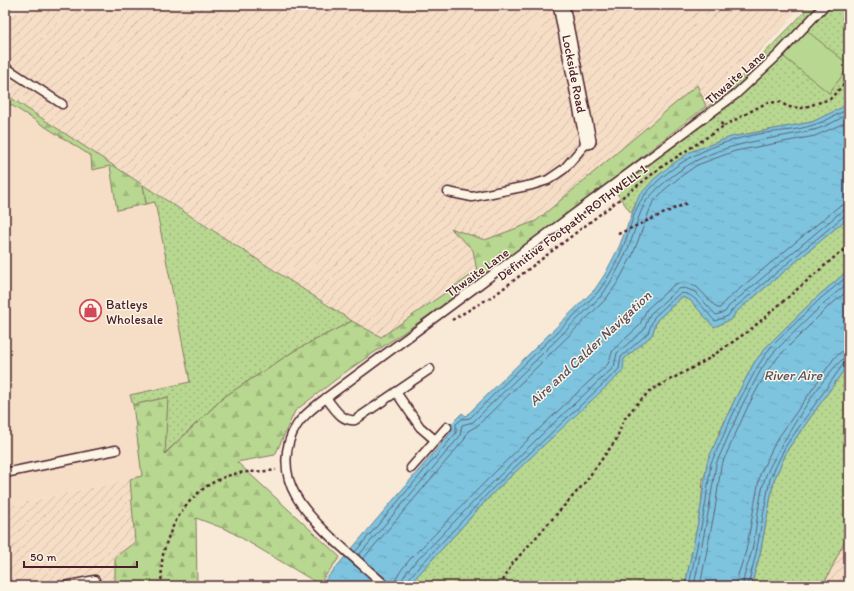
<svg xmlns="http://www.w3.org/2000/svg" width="854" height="591" viewBox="0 0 854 591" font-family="Itim,sans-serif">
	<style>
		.built { fill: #f6ddc6 }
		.industrial { fill: url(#industrial-furrows) }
		.grass { fill: url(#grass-dots); stroke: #817b5e }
		.forest { fill: url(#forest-firs); stroke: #817b5e }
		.garden { fill: #b8d790; stroke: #817b5e }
		.water { fill: url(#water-ripples); stroke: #698297 }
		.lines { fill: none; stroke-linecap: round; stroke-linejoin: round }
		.shore { stroke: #5f6173; stroke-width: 1 }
		.lane-casing { stroke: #4a1f2b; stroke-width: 11 }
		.street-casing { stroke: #4a1f2b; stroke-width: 18 }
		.path { stroke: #4a1f2b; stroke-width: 2.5; stroke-dasharray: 3 3; stroke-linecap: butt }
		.lane { stroke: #fcf5e5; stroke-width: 8 }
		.street { stroke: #fcf5e5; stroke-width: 15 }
		.labels { text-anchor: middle; stroke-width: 3; stroke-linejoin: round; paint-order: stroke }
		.street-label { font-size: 13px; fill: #4a1f2b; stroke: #fcf5e5 }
		.poi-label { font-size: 13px; fill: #4a1f2b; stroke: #fcf5e5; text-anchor: start }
		.water-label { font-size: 14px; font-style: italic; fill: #5a5161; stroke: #fcf5e5 }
	</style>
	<defs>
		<pattern id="industrial-furrows" width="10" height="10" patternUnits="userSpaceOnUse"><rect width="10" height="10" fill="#f6ddc6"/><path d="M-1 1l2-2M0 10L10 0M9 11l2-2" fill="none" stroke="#d4bdaa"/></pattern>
		<pattern id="grass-dots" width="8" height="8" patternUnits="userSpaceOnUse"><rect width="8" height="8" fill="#b8d790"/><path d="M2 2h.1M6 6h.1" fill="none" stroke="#a0b87c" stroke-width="1.8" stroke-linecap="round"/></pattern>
		<pattern id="forest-firs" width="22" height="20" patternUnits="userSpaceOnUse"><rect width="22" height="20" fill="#b8d790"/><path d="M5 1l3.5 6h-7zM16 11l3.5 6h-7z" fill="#a0b87c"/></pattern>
		<pattern id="water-ripples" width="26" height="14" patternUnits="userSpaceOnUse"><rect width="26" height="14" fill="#7ec4df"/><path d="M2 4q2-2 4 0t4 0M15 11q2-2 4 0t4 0" fill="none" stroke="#6ea8c0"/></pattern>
	</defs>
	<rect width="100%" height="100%" fill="#f9ead7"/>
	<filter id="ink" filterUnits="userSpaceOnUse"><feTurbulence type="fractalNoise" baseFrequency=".025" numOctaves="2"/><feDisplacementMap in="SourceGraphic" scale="8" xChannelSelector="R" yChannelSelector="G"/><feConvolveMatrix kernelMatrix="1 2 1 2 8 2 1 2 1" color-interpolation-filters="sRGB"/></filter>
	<g filter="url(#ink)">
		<polygon class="built" points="5,101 91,156 110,166 117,210 155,202 191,382 130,395 143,476 5,507"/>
		<g class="industrial">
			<polygon points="61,5 801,5 786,24 706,106 697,85 536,221 485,240 451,229 473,251 477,271 380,337 352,321 5,94 5,15"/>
			<polygon points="130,479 135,542 115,557 115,586 5,586 5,507"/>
			<polygon points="849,532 849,586 823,586"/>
		</g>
		<g class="grass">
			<polygon points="810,5 849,5 849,104 812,122 731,137 690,152 639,196 631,213 611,185 728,90 796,21"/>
			<polygon points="143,185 352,321 294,351 224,397 164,454 168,397 133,405 130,395 190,382 155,202 146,204"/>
			<polygon points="849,217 849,270 818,296 767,346 754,363 735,399 719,433 703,480 701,507 685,586 408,586 494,492 553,435 624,359 652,335 657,320 682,297 690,300 714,327 732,319 735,313"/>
			<polygon points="849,363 849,532 823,586 751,586 760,554 774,480 788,449"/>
		</g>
		<g class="forest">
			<polygon points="697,85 706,106 516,256 347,371 295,411 275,455 237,462 340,557 319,584 228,530 196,518 197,586 115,586 115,557 135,542 130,479 142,476 133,405 168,397 165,454 224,397 294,351 352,321 381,337 477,271 473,250 450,228 485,240 536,221"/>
			<polygon points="5,94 143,185 146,204 117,210 110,166 92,170 91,156 5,101"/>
		</g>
		<polygon class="garden" points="806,30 849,65 849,67 829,93 784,57"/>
		<g class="water">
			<polygon points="849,104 849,217 735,313 732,319 714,327 690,300 682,297 657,320 652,335 624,359 623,371 494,492 408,586 320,586 453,430 450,425 462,413 466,416 595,289 605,274 619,247 639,196 654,179 671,165 690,152 731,137 812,122"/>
			<polygon points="849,270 849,363 788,449 774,480 760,554 751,586 685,586 701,507 707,462 735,399 754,363 767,346 818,296"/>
		</g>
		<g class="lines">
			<g class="shore">
				<path d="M 355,552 L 456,433 L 456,424 L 462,419 L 470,418 L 598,292 C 608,278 617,263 623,247 C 630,231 633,210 644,196 C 672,161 715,142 759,134 C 777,131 796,131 813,125 C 825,122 837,114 849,109"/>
				<path d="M 359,555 L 460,436 L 462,425 L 473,422 L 602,295 C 612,281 620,266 627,251 C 635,234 637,215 647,200 C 654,191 663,184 671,177 C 715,142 761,142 813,130 C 825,128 838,119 849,114"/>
				<polyline points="363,559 464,440 468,431 477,426 606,299 618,282 633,254 652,204 664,190 680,177 697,165 735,151 815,136 849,121"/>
				<path d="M 394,586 C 395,570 426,544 437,532 C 492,473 549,419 608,364 L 613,350 L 639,326 L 647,309 L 675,284 L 684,282 L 697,287 L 717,308 L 720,308 L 725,301 L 838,207 L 849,203"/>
				<path d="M 400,586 C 401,573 429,549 438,539 C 494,479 553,423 614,367 L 617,353 L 644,330 L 650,314 L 678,289 L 685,288 L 695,292 L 716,315 L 725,312 L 729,306 L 842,211 L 849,209"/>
				<path d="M 405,586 L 406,582 L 417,569 L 492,489 L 619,369 L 621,357 L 648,333 L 654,317 L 679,294 C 693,289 706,313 715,321 L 728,316 L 732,310 L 845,215 L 849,214"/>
				<polyline points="689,586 705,507 711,463 739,401 758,366 770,348 820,299 849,275"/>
				<polyline points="694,586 709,508 716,464 743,403 762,368 774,352 824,303 849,282"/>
				<polyline points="700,586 715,509 721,466 748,406 767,371 779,356 828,307 849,290"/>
				<polyline points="737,586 738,575 746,551 760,474 776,441 835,357 841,352 849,350"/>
				<path d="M 743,586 C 743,574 749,563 752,550 C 757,527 758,501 765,478 C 771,459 832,357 849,356"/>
				<polyline points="748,586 756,553 770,479 785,447 844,363 849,361"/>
			</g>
			<defs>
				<g id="lane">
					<polyline points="5,67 62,104"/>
					<polyline points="448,192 472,197 532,185 548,180 564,169 588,141"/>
					<polyline points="396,392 420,427 435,440"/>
					<path d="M 326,398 C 334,407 341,422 355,420 L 430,369"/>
					<polyline points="411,468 447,427"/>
					<polyline points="5,473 116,450"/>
					<polyline points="65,586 95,580"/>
					<path d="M 386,586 C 360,562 313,526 296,496 C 283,474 283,446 297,425 C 304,414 316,406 326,398 L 736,94 L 778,55 L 825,5"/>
				</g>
				<g id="street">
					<path id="s1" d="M 561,5 L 588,141"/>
				</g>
			</defs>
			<use href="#lane" class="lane-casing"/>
			<use href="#street" class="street-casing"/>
			<g class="path">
				<polyline points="724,126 766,103 780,102 788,107 802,108 830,99 849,79"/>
				<polyline points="618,234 687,203"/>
				<polyline points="452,320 496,294 663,166 724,126 718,121"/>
				<path d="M 161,586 C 162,576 161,565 163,555 C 171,519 195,484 234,474 C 247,471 262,472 276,470"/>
				<polyline points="500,586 512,564 582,486 616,440 624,419 636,405 651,390 705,361 750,330 837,255 849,247"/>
			</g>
			<use href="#lane" class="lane"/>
			<use href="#street" class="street"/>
		</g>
	</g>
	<defs>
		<symbol id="shop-ring" viewBox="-11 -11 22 22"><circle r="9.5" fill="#fcf5e5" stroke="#d1495b" stroke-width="1.5"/><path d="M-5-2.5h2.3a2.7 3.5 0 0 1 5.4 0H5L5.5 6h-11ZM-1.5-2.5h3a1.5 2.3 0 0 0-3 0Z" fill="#d1495b"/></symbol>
	</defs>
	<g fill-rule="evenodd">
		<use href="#shop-ring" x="78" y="298" width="25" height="25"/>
	</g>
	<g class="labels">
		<g class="street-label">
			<text dy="5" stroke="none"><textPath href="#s1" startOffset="70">Lockside Road</textPath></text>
			<text transform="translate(735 77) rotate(-41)" y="5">Thwaite Lane</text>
			<text transform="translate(572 222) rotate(-37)" y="5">Definitive Footpath ROTHWELL 1</text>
			<text transform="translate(477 272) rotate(-36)" y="5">Thwaite Lane</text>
		</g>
		<g class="poi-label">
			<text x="106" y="309">Batleys<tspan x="106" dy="15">Wholesale</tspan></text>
		</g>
		<g class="water-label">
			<text transform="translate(590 348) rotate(-43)" y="5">Aire and Calder Navigation</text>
			<text x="793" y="380">River Aire</text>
		</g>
	</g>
	<rect width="854" height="591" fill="none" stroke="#fcf5e5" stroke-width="20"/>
	<rect x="10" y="10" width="834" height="571" fill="none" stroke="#4a1f2b" stroke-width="1.5" filter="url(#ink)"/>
	<path d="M24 561v6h113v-6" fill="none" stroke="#4a1f2b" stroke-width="2"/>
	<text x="30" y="561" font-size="12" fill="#4a1f2b" stroke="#fcf5e5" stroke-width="3" paint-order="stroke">50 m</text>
</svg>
